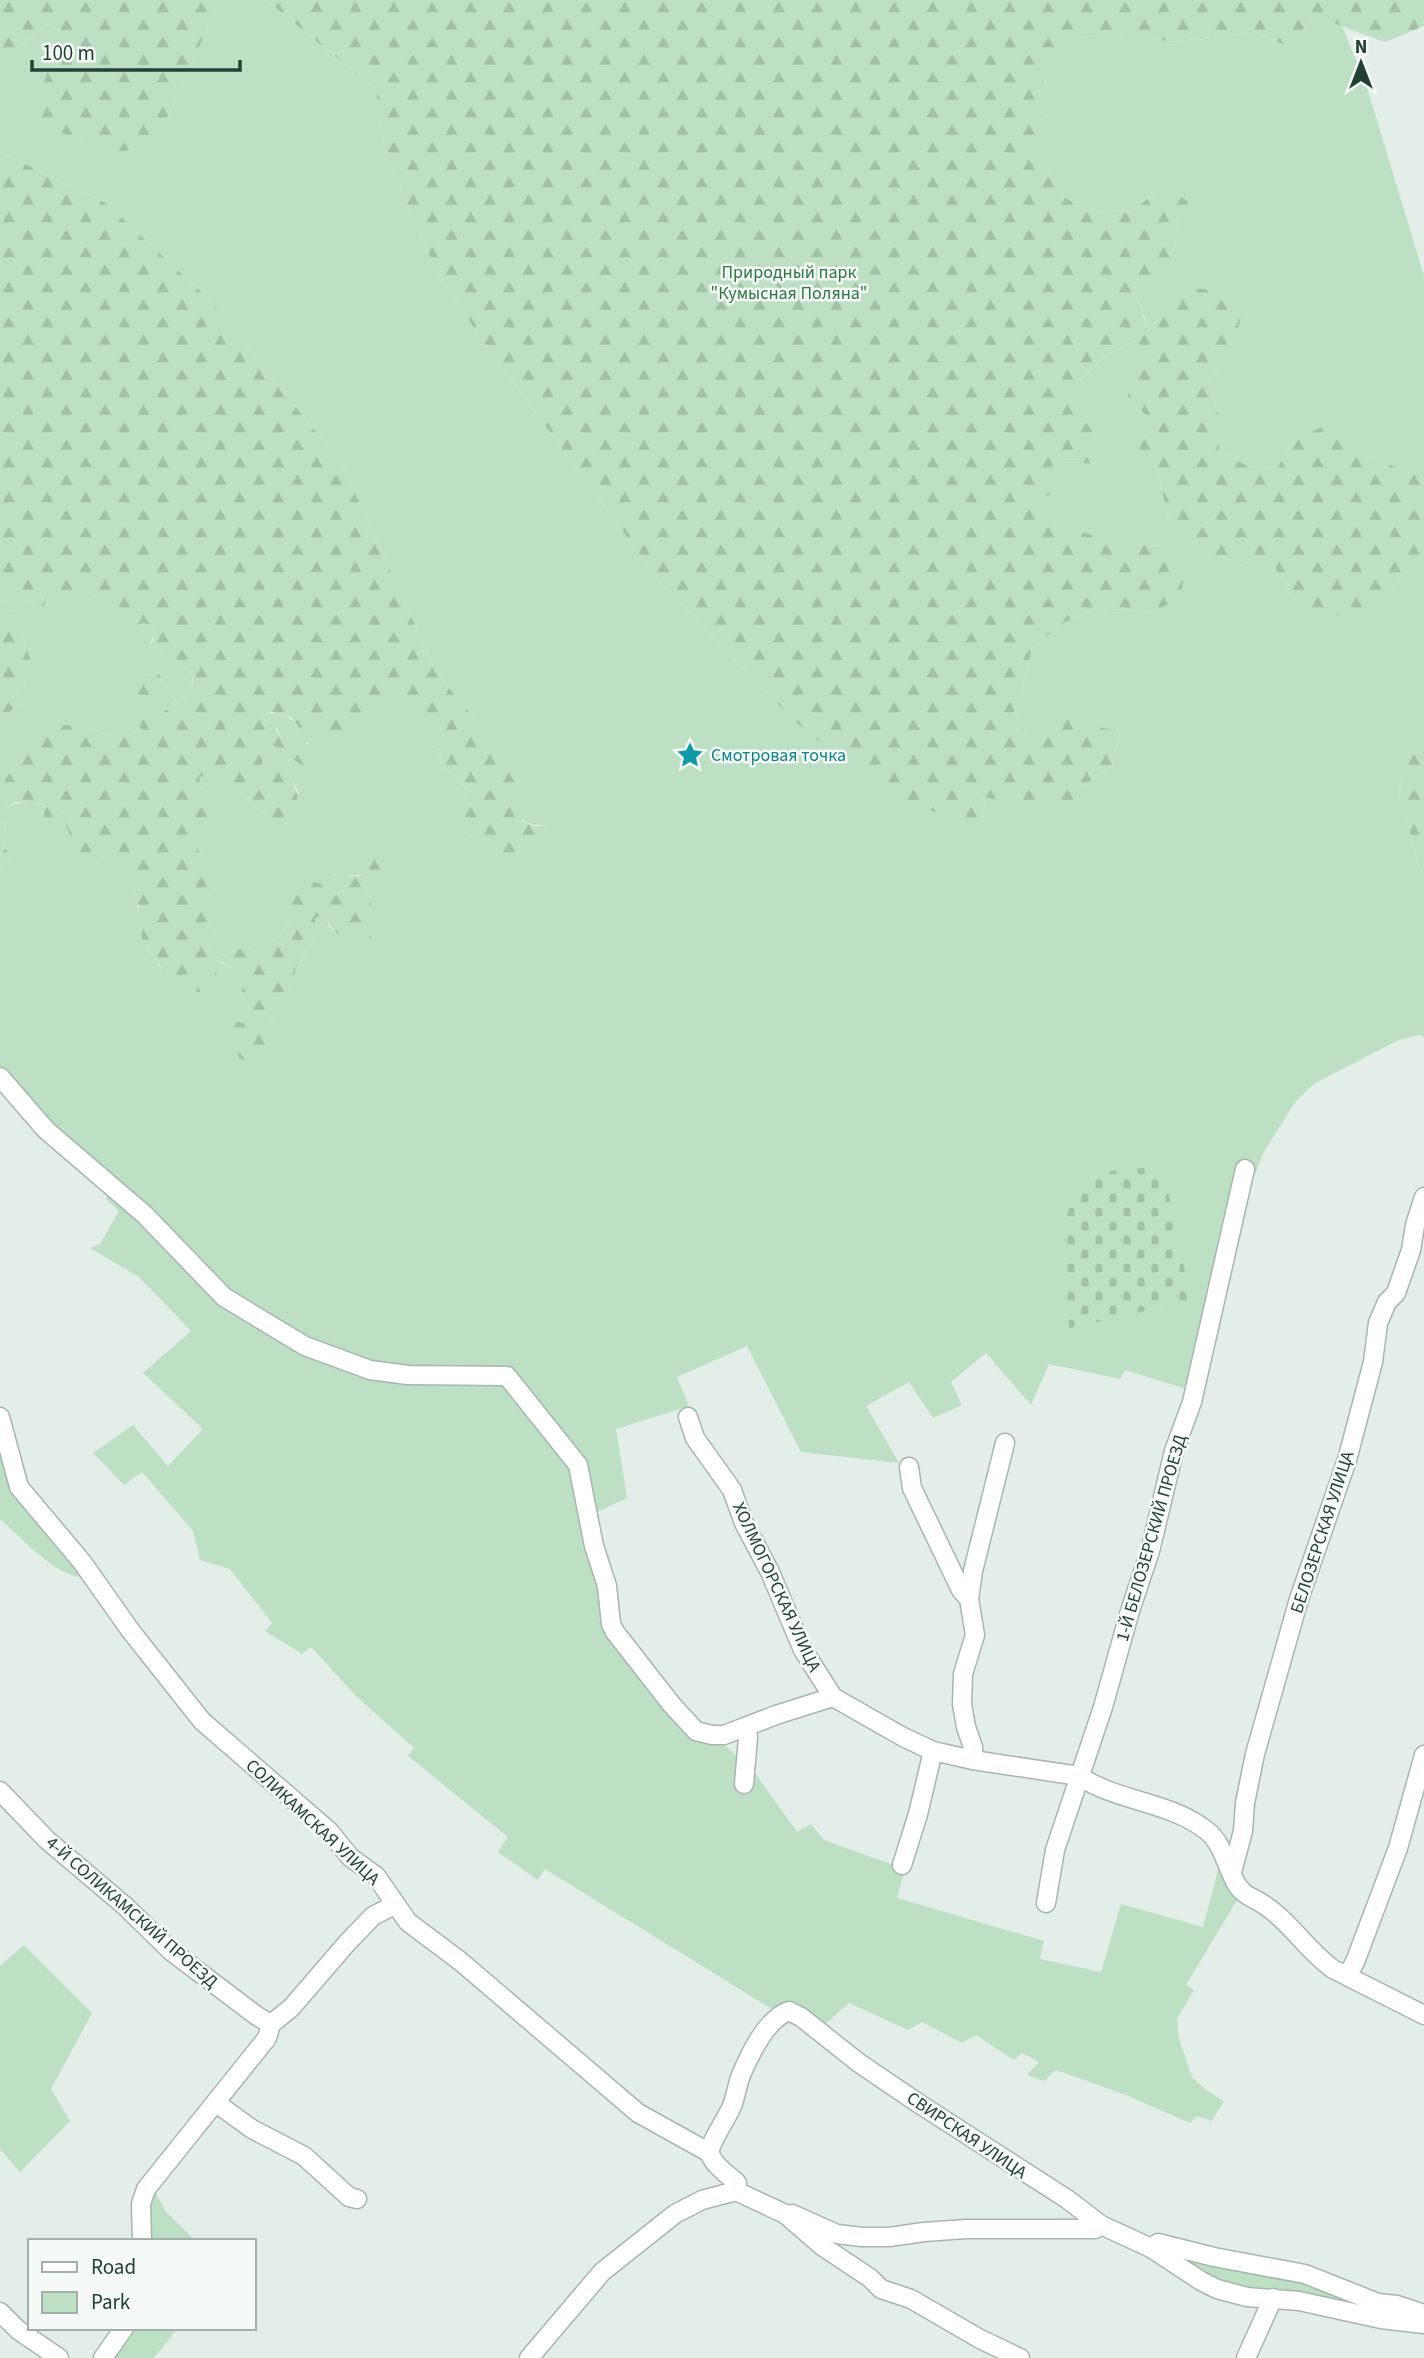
<svg xmlns="http://www.w3.org/2000/svg" width="1424" height="2358" viewBox="0 0 1424 2358" font-family="'Source Sans 3',sans-serif">
	<style>
		.green { fill: #bddfc3 }
		.forest { fill: url(#forest-firs) }
		.cemetery { fill: url(#cemetery-stones) }
		.lines { fill: none; stroke-linecap: round; stroke-linejoin: round }
		.minor-casing { stroke: #a6b6af; stroke-width: 21 }
		.minor { stroke: #fff; stroke-width: 18 }
		.labels { text-anchor: middle; stroke-width: 5; stroke-linejoin: round; paint-order: stroke }
		.park-label { font-size: 18px; fill: #2c7842; stroke: #f5faf7 }
		.culture-label { font-size: 18px; fill: #0d838f; stroke: #f5faf7; text-anchor: start }
		.street-label { font-size: 18px; fill: #234035; stroke: #f5faf7 }
	</style>
	<defs>
		<pattern id="forest-firs" width="22" height="20" patternUnits="userSpaceOnUse" patternTransform="scale(1.75)"><rect width="22" height="20" fill="#bddfc3"/><path d="M5 1l3.5 6h-7zM16 11l3.5 6h-7z" fill="#a2c0a8"/></pattern>
		<pattern id="cemetery-stones" width="16" height="16" patternUnits="userSpaceOnUse" patternTransform="scale(1.75)"><rect width="16" height="16" fill="#bddfc3"/><path d="M2 7V4a2 2 0 0 1 4 0v3zM10 15v-3a2 2 0 0 1 4 0v3z" fill="#a2c0a8"/></pattern>
	</defs>
	<rect width="100%" height="100%" fill="#e4eee9"/>
	<g class="green">
		<path d="M 220,0 L 266,0 L 376,90 L 385,153 L 436,270 L 480,337 L 659,581 L 794,721 L 992,824 L 982,796 L 1032,805 L 1079,789 L 1112,765 L 1120,733 L 1028,737 L 1014,711 L 1022,691 L 1032,648 L 1065,622 L 1098,608 L 1154,612 L 1162,546 C 1124,544 1083,538 1050,519 C 1042,515 1035,507 1028,502 L 1051,465 L 1063,462 L 1098,464 L 1095,434 L 1079,414 L 1079,382 L 1104,357 L 1133,342 L 1132,368 L 1145,414 L 1134,443 L 1156,465 L 1169,521 L 1274,566 L 1302,610 L 1390,590 L 1406,570 L 1424,568 L 1424,724 L 1414,738 L 1399,792 L 1419,867 L 1424,875 L 1424,1037 L 1419,1035 L 1399,1040 L 1315,1083 L 1295,1102 L 1264,1152 L 1243,1204 L 1186,1389 L 1125,1370 L 1120,1379 L 1049,1364 L 1031,1405 L 986,1353 L 951,1382 L 962,1405 L 933,1418 L 909,1382 L 866,1406 L 899,1463 L 801,1452 L 747,1346 L 677,1377 L 689,1406 L 616,1429 L 627,1498 L 595,1513 L 616,1621 L 665,1690 L 755,1773 L 797,1832 L 811,1824 L 824,1840 L 905,1869 L 897,1898 L 1044,1941 L 1040,1959 L 1101,1972 L 1121,1904 L 1203,1927 L 1220,1862 L 1237,1900 L 1186,1985 L 1194,1990 L 1177,2019 L 1179,2039 L 1192,2077 L 1206,2090 L 1224,2101 L 1212,2121 L 1197,2116 L 1190,2123 L 1126,2095 L 1056,2070 L 1044,2081 L 1027,2075 L 1039,2062 L 1022,2053 L 1014,2060 L 976,2035 L 962,2043 L 922,2022 L 908,2030 L 849,2003 L 821,2028 L 775,2011 L 545,1869 L 538,1880 L 498,1852 L 508,1837 L 408,1756 L 414,1748 L 355,1695 L 311,1647 L 302,1654 L 265,1631 L 272,1623 L 230,1569 L 200,1560 L 193,1531 L 142,1472 L 124,1485 L 93,1453 L 133,1425 L 168,1466 L 203,1429 L 143,1373 L 191,1331 L 139,1277 L 90,1248 L 100,1244 L 119,1211 L 106,1199 L 109,1188 L 0,1084 L 0,868 L 12,857 L 4,849 C 7,834 2,822 5,807 C 23,799 54,802 69,817 C 76,824 77,834 85,840 L 81,842 L 87,852 L 103,858 L 110,853 L 119,877 L 126,877 L 136,893 L 134,897 C 141,911 138,927 143,942 C 148,955 159,956 162,976 L 194,979 L 214,962 C 228,962 235,970 244,980 L 241,996 L 248,1002 L 249,1012 L 244,1023 L 234,1021 L 238,1037 L 235,1052 L 263,1051 L 265,1041 L 272,1031 L 269,1025 L 275,1013 L 277,996 L 289,988 L 297,966 L 312,944 L 317,932 L 315,918 L 325,915 L 329,927 L 342,938 L 371,937 L 367,927 L 365,882 L 372,875 L 379,881 L 384,878 L 385,871 C 365,872 352,880 332,873 L 319,885 L 304,875 L 294,911 L 297,918 L 291,918 C 279,944 270,940 246,947 C 235,951 224,955 213,959 L 208,950 C 216,941 217,934 210,924 L 214,912 L 209,900 L 216,888 L 203,856 L 196,847 C 210,831 206,812 206,792 L 199,786 L 200,776 L 210,775 C 222,783 226,792 239,797 L 243,793 L 249,799 L 250,806 L 264,813 L 271,819 L 299,793 L 292,779 L 269,764 L 260,766 L 265,750 L 272,745 L 282,749 L 299,765 L 309,743 L 281,738 L 278,730 L 259,715 C 279,710 291,717 306,730 L 318,730 L 352,738 L 395,693 L 436,739 L 443,768 L 456,776 L 470,793 L 465,800 L 465,834 L 554,825 C 527,827 523,823 508,802 L 513,781 L 480,726 L 436,672 L 342,464 L 207,297 L 106,203 L 0,152 L 0,63 L 46,24 L 62,30 L 167,119 Z"/>
		<polygon points="1314,16 1342,26 1366,84 1424,276 1424,472 1416,476 1374,458 1321,428 1292,443 1277,468 1248,466 1219,451 1219,421 1210,379 1233,349 1172,313 1148,326 1133,288 1174,249 1177,219 1159,189 1134,210 1088,212 1063,196 1043,161 1043,59 1081,37 1127,32 1169,42 1255,32 1289,47"/>
		<path d="M 80,583 L 92,595 L 134,625 L 143,623 L 153,626 L 155,634 L 150,643 L 161,657 L 163,649 C 182,665 206,674 184,699 L 169,690 L 158,672 L 138,678 L 171,696 L 179,704 L 167,709 L 158,718 L 148,717 L 136,722 L 143,730 L 137,732 L 124,728 C 112,739 98,734 86,725 L 78,728 L 65,724 L 18,753 L 20,771 L 0,789 L 0,718 L 21,704 L 30,658 L 19,626 L 17,611 L 6,609 L 2,604 L 5,598 C 18,594 26,597 36,607 L 48,593 Z"/>
		<path d="M 3,1447 L 86,1572 L 81,1577 C 54,1575 21,1537 0,1519 L 0,1451 Z"/>
		<polygon points="24,1945 92,2013 51,2089 70,2121 20,2172 0,2149 0,1966"/>
		<polygon points="152,2186 166,2212 196,2241 145,2241 149,2192"/>
		<polygon points="1174,2250 1280,2272 1424,2319 1222,2287 1184,2265"/>
		<polygon points="127,2328 178,2328 154,2358 107,2358"/>
	</g>
	<g class="forest">
		<polygon points="0,0 220,0 167,119 142,148 111,153 31,120 62,30 46,24 0,63"/>
		<path d="M 266,0 L 1424,0 L 1424,26 L 1385,42 L 1314,16 L 1289,47 L 1255,32 L 1169,42 L 1126,32 L 1081,37 L 1043,60 L 1043,161 L 1063,196 L 1088,212 L 1134,210 L 1159,189 L 1190,201 L 1177,219 L 1174,249 L 1164,273 L 1133,288 L 1147,326 L 1172,313 L 1186,287 L 1210,290 L 1242,312 L 1233,349 L 1210,379 L 1219,421 L 1219,451 L 1248,466 L 1277,468 L 1292,443 L 1321,427 L 1374,458 L 1416,475 L 1424,472 L 1424,568 L 1406,570 L 1390,590 L 1363,616 L 1328,616 L 1302,610 L 1274,566 L 1194,558 L 1169,521 L 1156,465 L 1133,443 L 1145,414 L 1128,397 L 1132,368 L 1132,342 L 1104,357 L 1079,382 L 1079,413 L 1095,434 L 1099,464 L 1064,462 L 1052,465 L 1059,492 L 1028,502 C 1066,533 1114,544 1162,546 L 1186,571 L 1179,598 L 1154,612 L 1098,608 L 1065,622 L 1032,648 L 1022,691 L 1014,711 L 1028,737 L 1057,717 L 1120,732 L 1112,765 L 1079,789 L 1074,800 L 1032,805 L 982,797 L 993,824 L 971,824 L 885,795 L 794,721 L 659,581 L 480,337 L 436,270 L 385,153 L 376,90 Z"/>
		<path d="M 0,152 L 106,203 L 207,297 L 342,464 L 436,672 L 480,726 L 514,781 L 508,802 L 520,807 L 522,821 L 536,827 L 555,825 C 550,832 545,843 539,848 C 535,852 528,854 524,855 C 494,865 470,841 455,819 L 470,792 L 456,776 L 443,768 L 436,739 L 395,694 L 352,738 L 339,741 L 318,730 L 306,730 L 299,727 L 291,717 L 272,712 L 260,715 L 265,721 L 272,723 L 281,738 C 297,735 308,742 318,755 L 314,764 C 297,771 287,750 272,745 L 265,750 L 261,766 L 279,763 L 291,770 C 294,799 307,791 284,819 L 271,819 L 264,813 L 250,806 L 249,799 L 243,793 L 239,797 C 224,792 223,784 210,775 L 200,777 L 199,786 C 213,797 214,805 213,823 L 206,824 L 204,838 L 196,847 L 218,876 L 216,888 L 209,900 L 214,912 L 210,924 C 217,934 215,941 208,950 L 213,959 C 224,955 235,951 246,947 C 270,940 279,944 291,918 L 297,918 L 294,911 L 289,911 L 282,902 L 285,878 L 289,872 L 304,875 L 319,884 L 323,874 C 339,872 353,882 369,872 L 370,860 L 380,859 L 385,871 L 385,878 L 379,881 L 372,876 L 365,882 L 366,899 L 373,905 L 374,919 L 367,927 L 372,937 L 356,944 C 340,938 331,931 325,915 L 315,918 L 317,932 L 312,944 L 297,966 L 289,988 L 277,996 L 275,1013 L 269,1025 L 273,1031 C 265,1041 263,1052 255,1063 L 240,1059 L 235,1052 L 238,1037 L 232,1029 L 234,1021 L 244,1023 L 249,1012 L 248,1002 L 241,996 L 244,980 L 234,975 L 232,967 L 222,962 L 214,962 L 217,978 L 207,982 L 195,979 L 200,991 L 197,995 L 184,996 L 166,985 L 162,976 L 160,965 L 143,943 L 137,915 L 139,907 L 133,897 L 136,893 L 126,877 L 119,878 L 110,854 L 96,861 L 87,852 L 78,855 L 73,852 L 72,845 L 85,840 L 80,836 L 70,835 L 66,825 L 71,818 L 63,812 L 55,823 L 44,818 L 44,804 L 16,802 L 5,807 C 2,821 7,834 4,848 L 12,857 L 0,868 L 0,789 L 11,770 L 19,771 L 18,753 C 32,742 44,727 63,725 C 72,724 76,729 86,725 C 98,734 112,739 124,728 L 137,732 L 143,731 L 136,722 L 141,714 L 158,717 L 167,709 L 179,704 L 171,696 L 147,700 L 134,691 L 138,678 L 158,672 L 169,690 L 184,699 C 207,675 182,665 164,650 L 160,657 L 149,649 L 155,634 L 153,626 L 143,623 L 134,626 L 92,595 L 80,583 L 68,599 L 57,598 L 48,593 L 44,606 L 36,607 C 26,597 18,594 5,598 L 2,604 L 6,609 L 17,611 L 19,626 L 30,658 L 21,704 L 0,718 Z"/>
		<polygon points="1424,724 1424,875 1419,867 1399,792 1414,737"/>
	</g>
	<polygon class="cemetery" points="1163,1166 1191,1301 1069,1328 1063,1219 1092,1173"/>
	<g class="lines">
		<defs>
			<g id="minor">
				<polyline points="0,1077 46,1130 145,1215 224,1297 305,1346 370,1370 408,1375 507,1376 578,1465 594,1546 607,1586 611,1624 615,1632 672,1705 696,1731 712,1735 724,1735 776,1715 833,1697"/>
				<polyline points="0,1417 19,1487 82,1562 130,1630 202,1721 329,1831 350,1857 376,1876 408,1922 460,1961 638,2113 710,2153"/>
				<path d="M 688,1417 L 695,1438 L 732,1490 L 744,1523 L 770,1572 L 803,1650 L 833,1697 L 903,1737 L 933,1751 L 973,1760 L 1079,1776 C 1118,1802 1168,1801 1206,1830 C 1224,1844 1226,1867 1237,1885 C 1243,1894 1249,1896 1258,1901 C 1288,1918 1305,1949 1333,1969 L 1424,2015"/>
				<polyline points="909,1467 912,1488 961,1590 969,1599 975,1635 963,1674 962,1704 966,1727 973,1747 973,1760"/>
				<polyline points="969,1599 973,1571 1005,1443"/>
				<polyline points="744,1784 748,1738 747,1728"/>
				<polyline points="0,1791 47,1840 125,1906 171,1951 257,2016 271,2024"/>
				<polyline points="902,1865 918,1814 933,1751"/>
				<polyline points="1232,1872 1243,1831 1245,1803 1255,1754 1299,1599 1347,1460 1373,1362 1378,1323 1387,1302 1396,1293 1411,1250 1415,1225 1424,1197"/>
				<polyline points="1046,1903 1055,1850 1103,1707 1130,1611 1150,1551 1174,1451 1192,1402 1245,1169"/>
				<polyline points="1347,1976 1355,1962 1398,1848 1424,1755"/>
				<polyline points="216,2103 252,2129 304,2156 349,2197 357,2199"/>
				<polyline points="736,2191 785,2214 822,2246 870,2278 881,2289 911,2299 980,2339 1020,2358"/>
				<polyline points="792,2214 837,2234 862,2237 889,2237 924,2232 966,2229 1095,2229 1101,2225"/>
				<polyline points="142,2241 141,2204 146,2189 267,2038 271,2024 291,2008 347,1943 373,1916 394,1905"/>
				<polyline points="1151,2248 1158,2243 1214,2257 1305,2274 1378,2303 1397,2305 1424,2314"/>
				<polyline points="0,2312 18,2330 59,2358"/>
				<polyline points="103,2358 124,2328"/>
				<path d="M 529,2358 L 602,2272 L 675,2214 L 702,2200 L 736,2191 L 737,2183 C 729,2175 709,2163 710,2150 C 712,2139 727,2118 732,2106 C 736,2096 737,2085 741,2075 C 750,2054 766,2019 789,2011 L 801,2017 L 859,2063 L 921,2105 L 1067,2199 L 1101,2225 L 1151,2248 L 1201,2281 L 1217,2289 L 1247,2297 L 1299,2301 L 1381,2319 L 1424,2324"/>
				<polyline points="1246,2358 1273,2298"/>
			</g>
		</defs>
		<use href="#minor" class="minor-casing"/>
		<use href="#minor" class="minor"/>
	</g>
	<defs>
		<symbol id="sight-bare" viewBox="-9 -9 18 18"><path d="M0-6L1.8-2.2L6-1.7L2.9 1.2L3.7 5.4L0 3.3L-3.7 5.4L-2.9 1.2L-6-1.7L-1.8-2.2Z" fill="#0f9aa8" stroke="#f5faf7" stroke-width="2.5" paint-order="stroke"/></symbol>
	</defs>
	<g fill-rule="evenodd">
		<use href="#sight-bare" x="671" y="736" width="38" height="38"/>
	</g>
	<g class="labels">
		<g class="park-label">
			<text x="789" y="278">Природный парк<tspan x="789" dy="21">"Кумысная Поляна"</tspan></text>
		</g>
		<g class="culture-label">
			<text x="711" y="761">Смотровая точка</text>
		</g>
		<g class="street-label">
			<text transform="translate(1322 1532) rotate(-72)" y="6">БЕЛОЗЕРСКАЯ УЛИЦА</text>
			<text transform="translate(1151 1538) rotate(-74)" y="6">1-Й БЕЛОЗЕРСКИЙ ПРОЕЗД</text>
			<text transform="translate(777 1587) rotate(65)" y="6">ХОЛМОГОРСКАЯ УЛИЦА</text>
			<text transform="translate(313 1822) rotate(43)" y="6">СОЛИКАМСКАЯ УЛИЦА</text>
			<text transform="translate(132 1912) rotate(41)" y="6">4-Й СОЛИКАМСКИЙ ПРОЕЗД</text>
			<text transform="translate(967 2135) rotate(34)" y="6">СВИРСКАЯ УЛИЦА</text>
		</g>
	</g>
	<rect x="28" y="2239" width="228" height="91" fill="#f5faf7" stroke="#a1b0a9" stroke-width="2"/>
	<rect x="42" y="2262" width="35" height="10" fill="#ffffff" stroke="#a1b0a9" stroke-width="2"/>
	<text x="91" y="2274" font-size="21" fill="#234035">Road</text>
	<rect x="42" y="2292" width="35" height="21" fill="#bddfc3" stroke="#a1b0a9" stroke-width="2"/>
	<text x="91" y="2309" font-size="21" fill="#234035">Park</text>
	<g transform="translate(1361 63)" stroke="#f5faf7" stroke-width="5" paint-order="stroke">
	<path d="M0-5L12 26L0 18L-12 26Z" fill="#234035"/>
	<text y="-10" font-size="19" font-weight="bold" text-anchor="middle" fill="#234035">N</text>
	</g>
	<path d="M32 60v10h208v-10" fill="none" stroke="#234035" stroke-width="3.5"/>
	<text x="42" y="60" font-size="21" fill="#234035" stroke="#f5faf7" stroke-width="5" paint-order="stroke">100 m</text>
</svg>
